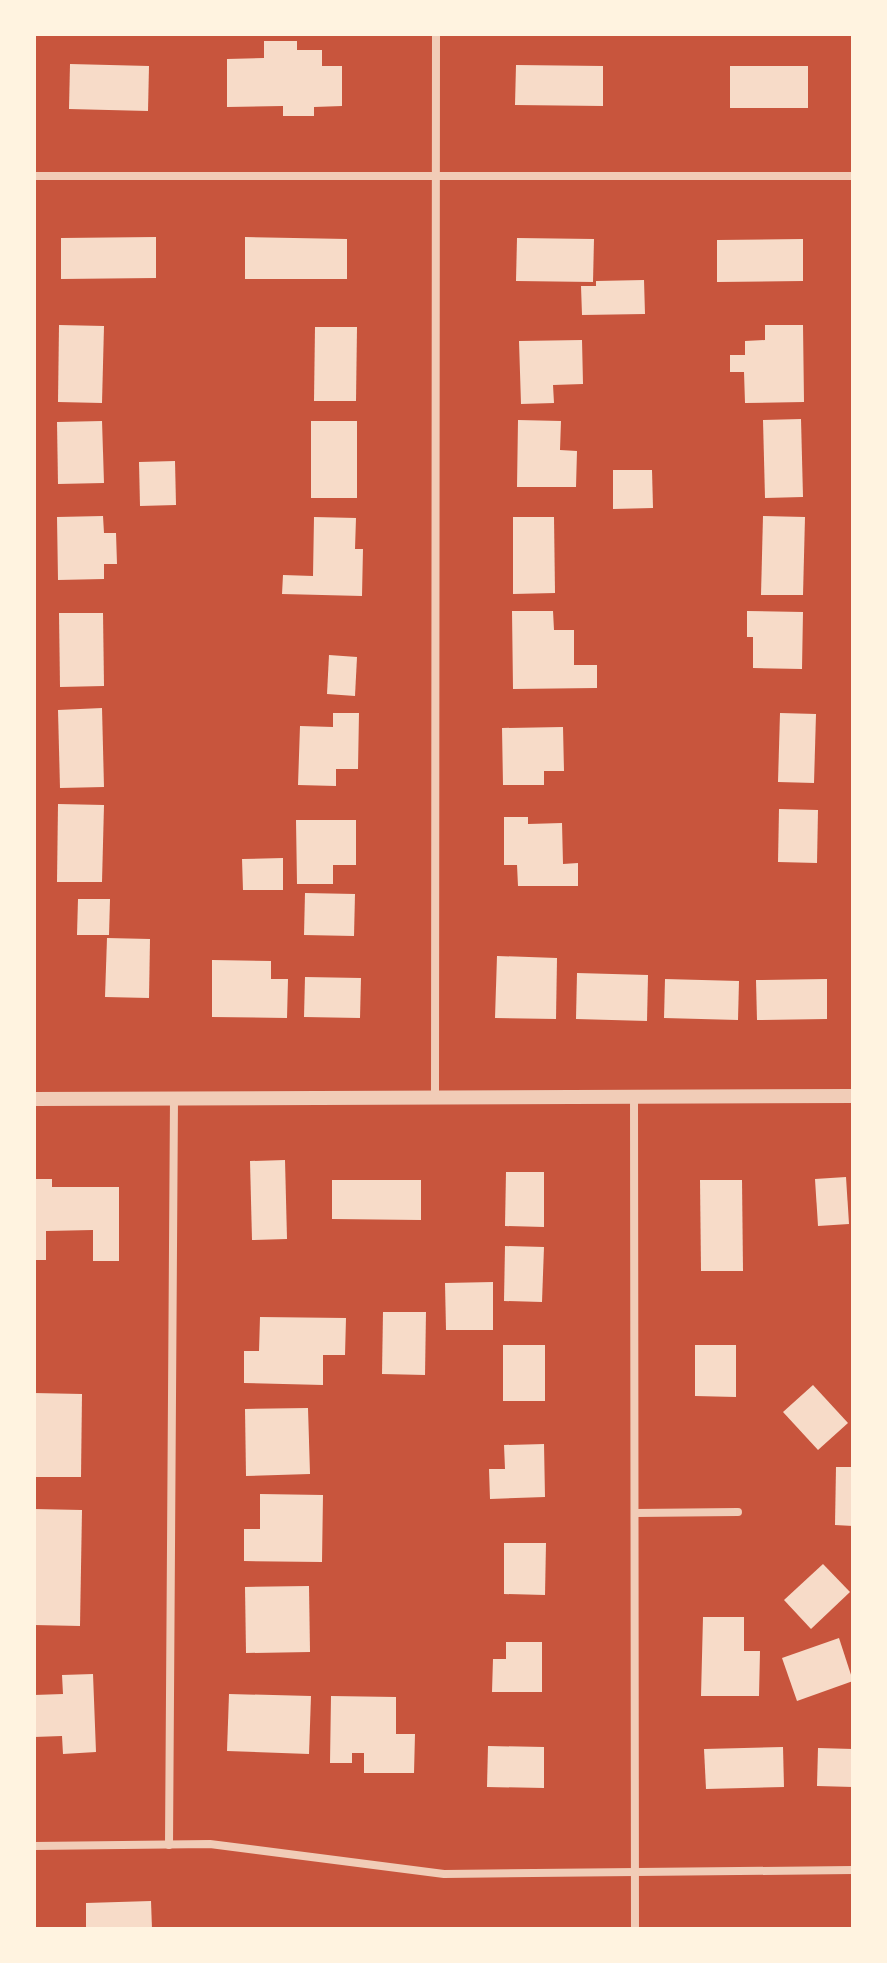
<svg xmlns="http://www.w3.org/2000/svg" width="887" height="1963" viewBox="0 0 887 1963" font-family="Manrope,sans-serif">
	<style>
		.building { fill: #f7dbc8 }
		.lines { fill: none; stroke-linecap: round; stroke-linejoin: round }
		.minor { stroke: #f1ccb7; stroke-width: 8 }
		.tertiary { stroke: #f1ccb7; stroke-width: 14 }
	</style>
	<rect width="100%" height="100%" fill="#c8553d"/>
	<g class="building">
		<polygon points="264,41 297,41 297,50 322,50 322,66 342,66 342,106 314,107 314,116 283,116 283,106 227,107 227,59 264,58"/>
		<polygon points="70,64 149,66 148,111 69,109"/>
		<polygon points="516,65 603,66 603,106 515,105"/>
		<rect x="730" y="66" width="78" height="42"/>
		<polygon points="156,237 156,278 61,279 61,238"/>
		<polygon points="245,237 347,239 347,279 245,279"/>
		<polygon points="517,238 594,239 593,282 516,281"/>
		<polygon points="803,239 803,281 717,282 717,240"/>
		<polygon points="644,280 645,314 582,315 581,286 596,286 596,281"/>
		<polygon points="59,325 104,326 102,403 58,402"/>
		<polygon points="765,325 803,325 804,402 745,403 744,372 730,372 730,355 745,355 745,341 765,340"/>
		<polygon points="315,327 357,327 356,401 314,401"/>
		<polygon points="582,340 583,384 553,385 554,403 521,404 519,341"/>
		<polygon points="801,419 803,497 765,498 763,420"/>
		<polygon points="518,420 561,421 560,450 577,451 576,487 517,487"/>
		<polygon points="102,421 104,483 58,484 57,422"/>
		<rect x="311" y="421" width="46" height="77"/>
		<polygon points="175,461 176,505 140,506 139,462"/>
		<polygon points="613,470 652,470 653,508 613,509"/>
		<polygon points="103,516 104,533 116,533 117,564 104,564 104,579 58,580 57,517"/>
		<polygon points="763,516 805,517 803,595 761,595"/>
		<polygon points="314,517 356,518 355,549 363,549 362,596 282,594 283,575 313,576"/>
		<polygon points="513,517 554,517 555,593 513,594"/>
		<polygon points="512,611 553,611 554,630 574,630 574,665 597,665 597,688 513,689"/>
		<polygon points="747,611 803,612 802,669 753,668 753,637 747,637"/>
		<polygon points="59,613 103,613 104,686 60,687"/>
		<polygon points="329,655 357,657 355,696 327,694"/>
		<polygon points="102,708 104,787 60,788 58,710"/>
		<polygon points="333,713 359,713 358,769 336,769 336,786 298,785 300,726 333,727"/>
		<polygon points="780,713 816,714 814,783 778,782"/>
		<polygon points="563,727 564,771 544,771 544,785 503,785 502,728"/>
		<polygon points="58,804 104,805 102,882 57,882"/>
		<polygon points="779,809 818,810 817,863 778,862"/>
		<polygon points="504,817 528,817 528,824 562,823 563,864 578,863 578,886 518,886 517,865 504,865"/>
		<polygon points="296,820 356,820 356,865 333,865 333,884 297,884"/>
		<polygon points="283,858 283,890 243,890 242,859"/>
		<polygon points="305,893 355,894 354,936 304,935"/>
		<polygon points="78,899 110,899 109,935 77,935"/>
		<polygon points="107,938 150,939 149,998 105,997"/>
		<polygon points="497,956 557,958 556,1019 495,1018"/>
		<polygon points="212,960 271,961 271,979 288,979 287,1018 212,1017"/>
		<polygon points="577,973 648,975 647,1021 576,1019"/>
		<polygon points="305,977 361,978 360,1018 304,1017"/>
		<polygon points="665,979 739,981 738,1020 664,1018"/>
		<polygon points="827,979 827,1019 757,1020 756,980"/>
		<polygon points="285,1160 287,1239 252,1240 250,1161"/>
		<polygon points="506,1172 544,1172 544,1227 505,1226"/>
		<polygon points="846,1177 849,1224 818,1226 815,1179"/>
		<polygon points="34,1179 52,1179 52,1187 119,1187 119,1261 93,1261 93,1230 46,1231 46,1260 34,1260"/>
		<polygon points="332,1180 421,1180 421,1220 332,1219"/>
		<polygon points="700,1180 742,1180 743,1271 701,1271"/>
		<polygon points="505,1246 544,1247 542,1302 504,1301"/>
		<polygon points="493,1282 493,1330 446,1330 445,1283"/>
		<polygon points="383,1312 426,1312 425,1375 382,1374"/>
		<polygon points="260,1317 346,1318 345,1355 323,1355 323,1385 244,1383 244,1351 259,1351"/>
		<rect x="503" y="1345" width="42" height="56"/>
		<polygon points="695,1345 736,1345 736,1397 695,1396"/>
		<polygon points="813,1385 848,1423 818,1450 783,1412"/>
		<polygon points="34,1393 82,1394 81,1477 34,1477"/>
		<polygon points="308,1408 310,1474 246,1476 245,1409"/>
		<polygon points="544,1444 545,1497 490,1499 489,1469 505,1469 504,1445"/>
		<polygon points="836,1467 853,1467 853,1526 835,1525"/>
		<polygon points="260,1494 323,1495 322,1562 244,1561 244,1529 260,1529"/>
		<polygon points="34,1509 82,1510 80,1626 34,1625"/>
		<polygon points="504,1543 546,1543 545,1595 504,1594"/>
		<polygon points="823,1564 850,1592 811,1629 784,1600"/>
		<polygon points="309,1586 310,1652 246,1653 245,1587"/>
		<polygon points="703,1617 744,1617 744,1651 760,1651 759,1696 701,1696"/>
		<polygon points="839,1638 853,1681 797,1701 782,1658"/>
		<polygon points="506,1642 542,1642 542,1692 492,1692 493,1659 506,1659"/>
		<polygon points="93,1674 96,1752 63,1754 62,1736 34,1737 34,1695 63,1694 62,1675"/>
		<polygon points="229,1694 311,1696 309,1754 227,1751"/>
		<polygon points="331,1696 396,1697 396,1734 415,1734 414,1773 364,1773 364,1753 352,1753 352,1763 330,1763"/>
		<polygon points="488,1746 544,1747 544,1788 487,1787"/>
		<polygon points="783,1747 784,1787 706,1789 704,1749"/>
		<polygon points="818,1748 853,1749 853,1787 817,1786"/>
		<polygon points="151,1901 152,1929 86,1929 86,1903"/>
	</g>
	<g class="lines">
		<g class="minor">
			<polyline points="34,176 853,176"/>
			<polyline points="435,1097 436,34"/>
			<polyline points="634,1097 635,1929"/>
			<polyline points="635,1513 738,1512"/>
			<polyline points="169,1845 174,1098"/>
			<polyline points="34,1846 210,1844 444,1874 853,1870"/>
		</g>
		<polyline class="tertiary" points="34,1099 853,1096"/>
	</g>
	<rect width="887" height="1963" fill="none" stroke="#fff3e0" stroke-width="72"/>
</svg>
